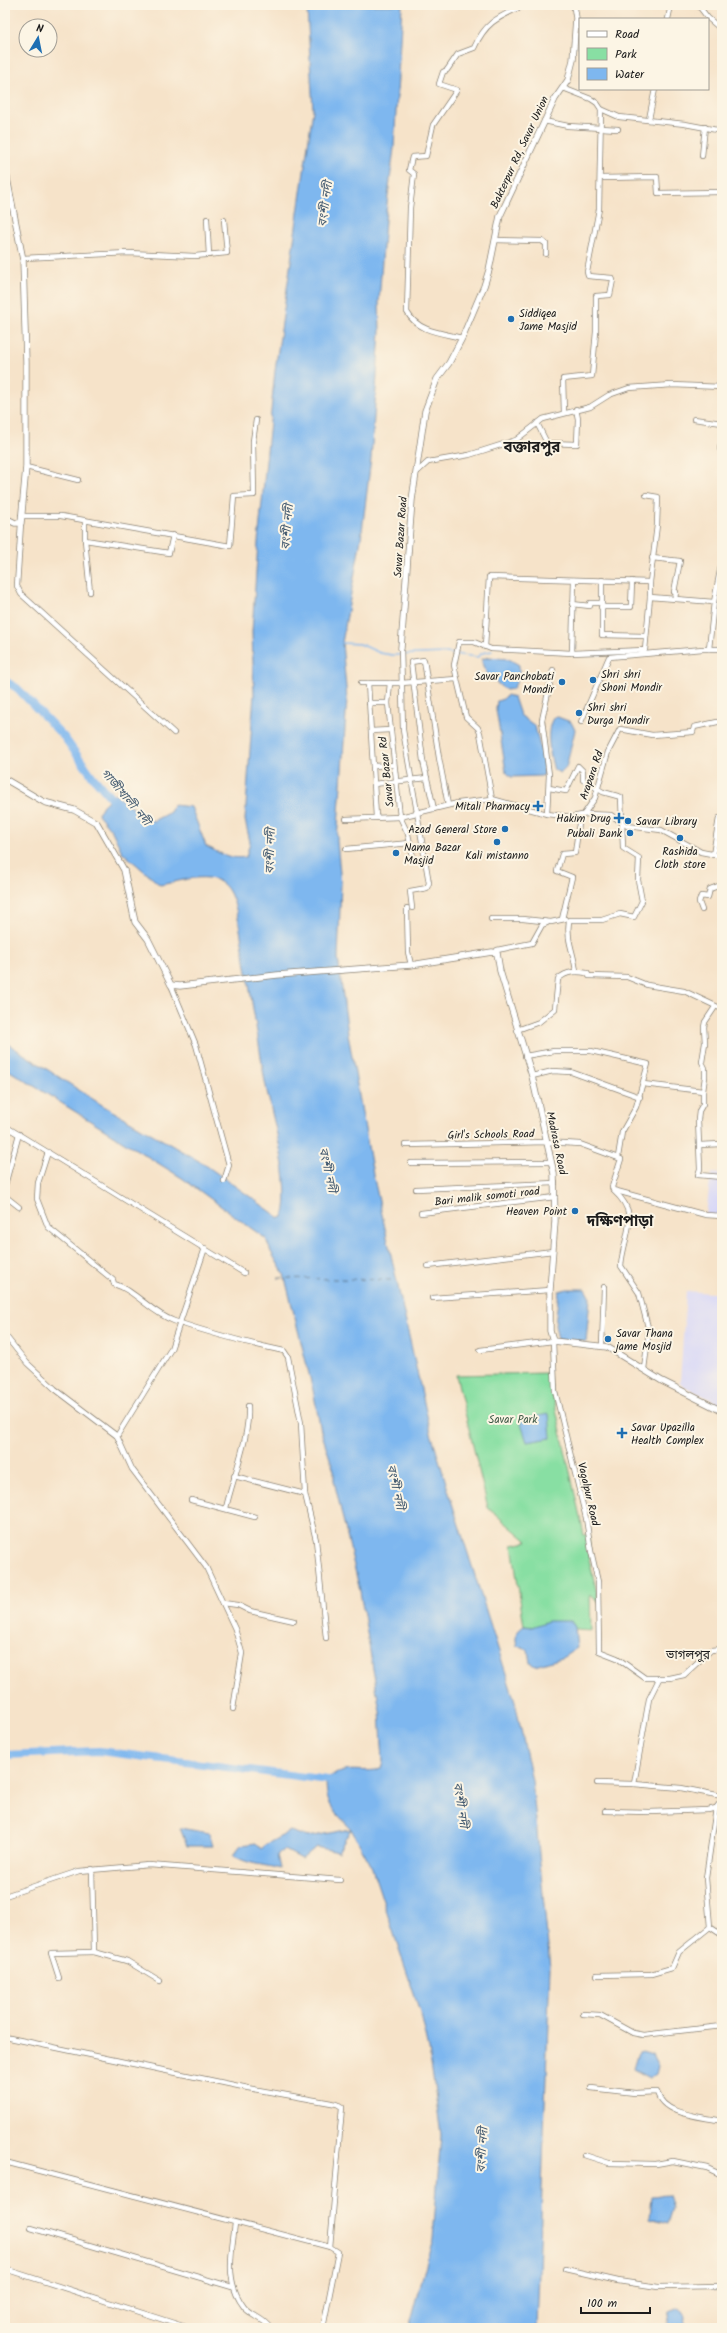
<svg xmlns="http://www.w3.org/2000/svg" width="727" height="2333" viewBox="0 0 727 2333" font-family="Kalam,'Noto Sans Bengali',sans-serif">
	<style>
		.built { fill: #d7d7f8 }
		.green { fill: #88dfa3; stroke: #527e60 }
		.water { fill: #7eb7ef; stroke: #4d6a86 }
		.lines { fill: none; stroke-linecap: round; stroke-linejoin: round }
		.stream { stroke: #7eb7ef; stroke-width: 1.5 }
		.river { stroke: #7eb7ef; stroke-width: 8 }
		.ferry { stroke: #435a70; stroke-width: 1; stroke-dasharray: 5 4; stroke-linecap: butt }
		.minor-casing { stroke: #898072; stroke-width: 6 }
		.tertiary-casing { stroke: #898072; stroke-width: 7 }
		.minor { stroke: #fff; stroke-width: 4.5 }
		.tertiary { stroke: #fff; stroke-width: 5.5 }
		.poi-dot { fill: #1f6fb2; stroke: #fcf5e5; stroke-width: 1.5 }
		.labels { text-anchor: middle; stroke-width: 4; stroke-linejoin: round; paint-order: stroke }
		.street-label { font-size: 11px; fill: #1c1c1c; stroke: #fcf5e5 }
		.poi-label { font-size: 11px; fill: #1c1c1c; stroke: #fcf5e5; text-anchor: start }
		.park-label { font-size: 11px; fill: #3c5644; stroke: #fcf5e5 }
		.water-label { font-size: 12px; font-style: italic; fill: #435a70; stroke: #fcf5e5 }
		.neighbourhood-label { font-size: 12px; fill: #1c1c1c; stroke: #fcf5e5 }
		.district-label { font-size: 15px; font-weight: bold; fill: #1c1c1c; stroke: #fcf5e5 }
	</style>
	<rect width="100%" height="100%" fill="#fcf5e5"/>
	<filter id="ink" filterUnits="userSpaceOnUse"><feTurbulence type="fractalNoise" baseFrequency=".025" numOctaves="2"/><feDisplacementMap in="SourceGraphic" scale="8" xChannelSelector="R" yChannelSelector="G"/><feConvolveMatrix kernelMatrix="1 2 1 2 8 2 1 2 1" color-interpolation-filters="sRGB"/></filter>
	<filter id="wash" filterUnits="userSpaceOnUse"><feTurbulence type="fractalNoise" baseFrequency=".012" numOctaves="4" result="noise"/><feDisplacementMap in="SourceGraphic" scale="16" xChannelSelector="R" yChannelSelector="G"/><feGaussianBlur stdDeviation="0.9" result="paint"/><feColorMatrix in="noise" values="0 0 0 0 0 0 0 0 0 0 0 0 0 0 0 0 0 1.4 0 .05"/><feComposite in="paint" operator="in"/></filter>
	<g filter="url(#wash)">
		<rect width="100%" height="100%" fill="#f6e3c9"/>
		<g class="built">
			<polygon points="711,1173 722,1174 722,1216 706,1215"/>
			<polygon points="686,1291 722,1294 722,1405 680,1384"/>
		</g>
		<polygon class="green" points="548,1373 584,1535 589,1535 589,1559 599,1602 590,1595 591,1631 524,1626 512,1545 528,1542 488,1508 456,1375"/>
		<g class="water">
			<path d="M 310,5 L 402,5 L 394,148 L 385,220 L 379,302 L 380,332 L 371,459 L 361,539 L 342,643 L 347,699 L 337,841 L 341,884 L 338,958 L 348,1034 L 373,1174 L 415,1363 L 431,1433 L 452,1503 L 515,1702 L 532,1780 L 550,1967 L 537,2328 L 409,2328 L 433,2238 L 441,2135 L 429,2049 L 421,2015 L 371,1865 L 351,1829 L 338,1852 L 316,1847 L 302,1859 L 285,1850 L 277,1855 L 280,1869 C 264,1864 247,1865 233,1855 L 241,1845 L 256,1843 L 261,1849 C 269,1841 280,1838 290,1831 L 308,1837 L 351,1829 C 334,1809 326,1809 326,1779 C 349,1764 358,1774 381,1769 L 383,1762 L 380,1711 L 360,1591 L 334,1481 L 334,1471 L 321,1431 L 313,1390 L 284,1274 L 271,1252 L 266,1239 L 182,1178 L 5,1068 L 5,1042 L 102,1105 L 204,1164 L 280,1218 L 283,1217 C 294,1185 270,1112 264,1076 C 256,1023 246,970 238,917 C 236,909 234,901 230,893 C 217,867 183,881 160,885 L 122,852 L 112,831 L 98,814 L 103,805 L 115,794 L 146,818 L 153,821 L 170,812 L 174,805 L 191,807 L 206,846 C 219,853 231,860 246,857 L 250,842 L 245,820 L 254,694 L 252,632 L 258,542 L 275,371 L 313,110 L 307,9 Z"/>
			<path d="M 489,657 L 509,659 L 519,665 L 519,677 L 513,689 L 506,690 C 497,684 481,671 482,659 Z"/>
			<polygon points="507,695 514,697 520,715 535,726 543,759 544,775 541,776 511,777 506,772 496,709 497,701 503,699"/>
			<path d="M 555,716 L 571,722 L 575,730 L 566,768 L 561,773 L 554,770 C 550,756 544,727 555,716 Z"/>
			<polygon points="567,1289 585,1289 590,1298 586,1342 558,1340 555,1325 559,1291"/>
			<polygon points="549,1414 551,1438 527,1442 521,1424 522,1419"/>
			<path d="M 548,1621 L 571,1621 L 575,1627 L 577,1648 L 562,1658 L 535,1666 L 530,1663 L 528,1650 L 517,1646 C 515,1636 515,1632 524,1626 L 532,1627 Z"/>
			<polygon points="180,1828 209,1833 213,1846 187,1846"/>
			<polygon points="642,2051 652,2054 658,2066 656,2074 650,2078 633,2069 638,2052"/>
			<polygon points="669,2195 673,2208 668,2224 649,2219 651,2196"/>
			<polygon points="679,2308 685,2317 684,2328 666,2328 669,2312"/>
		</g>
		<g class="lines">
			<g class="stream">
				<polyline points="342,643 360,644 380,653 392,655 446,653 478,657 482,653 492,651"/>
				<polyline points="578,655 612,654"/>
			</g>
			<g class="river">
				<polyline points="5,681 17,688 64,737 93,777 116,804"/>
				<polyline points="5,1755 99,1751 336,1781"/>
			</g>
			<polyline class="ferry" points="278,1278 396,1280"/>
		</g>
	</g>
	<g filter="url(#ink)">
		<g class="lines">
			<defs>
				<g id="minor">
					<polyline points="698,5 708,18 722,30"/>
					<polyline points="668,19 671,5"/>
					<polyline points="563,88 591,99 597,103 601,109 619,117 685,124 722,131"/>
					<polyline points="649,119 655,89"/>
					<polyline points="544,121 568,126 618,129"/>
					<polyline points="702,156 705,127"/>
					<polyline points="601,178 657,177 658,193 722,192"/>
					<polyline points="207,219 209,255"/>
					<polyline points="495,240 542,241 546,244 546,254"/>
					<polyline points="23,258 128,253 195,256 227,253 224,220"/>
					<path d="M 462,338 C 442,333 418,332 407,312 L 410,208 L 414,174 L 409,170 L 412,157 L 426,156 L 433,125 L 457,90 L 439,84 L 443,72 L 447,70 L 458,54 L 474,48 C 486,21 499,17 525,5"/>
					<polyline points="564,413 563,379 592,376 596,332 596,296 610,295 613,280 612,278 588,276 587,272 599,209 601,109"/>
					<polyline points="694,419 722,423"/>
					<polyline points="537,423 547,443 577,444 578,419 576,409"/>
					<polyline points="722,437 720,449 722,450"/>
					<polyline points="26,467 78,480"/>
					<polyline points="417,472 428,462 469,455 516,440 543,419 590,407 609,395 629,388 672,385 722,387"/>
					<polyline points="646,495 658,497 657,525 650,582"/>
					<polyline points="21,516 61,516 230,546 234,496 254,495 253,441 256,420"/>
					<polyline points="21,523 17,586 21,594 174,733"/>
					<polyline points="85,540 85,520"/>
					<polyline points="652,558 680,561 674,592 676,592 675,599"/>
					<polyline points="602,580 602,635 646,636"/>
					<polyline points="90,592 85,540 169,553 173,535"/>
					<polyline points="714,602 722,560"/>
					<polyline points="572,604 590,606 590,603 601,603"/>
					<polyline points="601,607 631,607 632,581"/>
					<polyline points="485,647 489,577 650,582 650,597 714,602 709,649"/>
					<polyline points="401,648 403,730 429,883 427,888 410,891 412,908"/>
					<polyline points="572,653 574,580"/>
					<polyline points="457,679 454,665 459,642 474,642 491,649 572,653 645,650 650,597"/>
					<polyline points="361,683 401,683 457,679 466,717 478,728 480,733 492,799"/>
					<polyline points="368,683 376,817"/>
					<polyline points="390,683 388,703 400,817 408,834 413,857"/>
					<polyline points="369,703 388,703"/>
					<polyline points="581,722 609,657 703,649 722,649"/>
					<polyline points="371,731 390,730"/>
					<polyline points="373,766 393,765"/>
					<polyline points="374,784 427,778"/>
					<path d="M 549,788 L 566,791 L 578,766 L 583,771 L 583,780 L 603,792 L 621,797 L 623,848 L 639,858 L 638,880 L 642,901 L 634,917 L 620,914 L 602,920 L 569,920 C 566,942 574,951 576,972"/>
					<polyline points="434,809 423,761 411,662 424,660 439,758 448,805"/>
					<polyline points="547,814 549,775 542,720 553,670"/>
					<polyline points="584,814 595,798 608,752 620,729 652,735 693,732 694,727 722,721"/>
					<polyline points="346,819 400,817 458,803 492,799 547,814 572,817 587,814 611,815 627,826 661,830 701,852 722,856"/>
					<polyline points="346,849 410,843"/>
					<polyline points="713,855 719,818 722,818"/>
					<polyline points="407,908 408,952 411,965"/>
					<polyline points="702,910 699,902 701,896 708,897 710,889 721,885 722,878"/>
					<polyline points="491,919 523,919 551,922 565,919"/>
					<polyline points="562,919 572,877 557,871 562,854 575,853 580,816"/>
					<polyline points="497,950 532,943 542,925 547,923"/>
					<polyline points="171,985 196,1045 229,1165 224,1181"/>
					<path d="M 517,1030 L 539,1022 L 555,1009 L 558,979 C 567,971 576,971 587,973 L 589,976 L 627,977 L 647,985 L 684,991 L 722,1009"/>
					<polyline points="525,1056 554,1051 591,1051 648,1064 636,1107 622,1132 618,1157"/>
					<polyline points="532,1076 553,1071 571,1072 640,1097"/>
					<polyline points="643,1084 703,1091 705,1077 705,1068 702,1062 705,1043 704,1027 705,1022 715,1007"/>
					<polyline points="703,1091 703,1104 699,1111 698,1120 700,1169 698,1175 722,1177"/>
					<polyline points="5,1126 244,1273"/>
					<polyline points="405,1145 547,1142 580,1144 621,1159 612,1187 613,1190 706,1215 722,1216"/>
					<polyline points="699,1145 722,1144"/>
					<path d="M 48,1152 L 38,1183 L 37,1199 L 48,1227 L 113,1280 L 114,1284 C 135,1290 151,1313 174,1321 C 210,1333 247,1343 284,1351 L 288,1357 L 301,1423 L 305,1494 L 316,1540 L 326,1638"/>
					<polyline points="411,1163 551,1162"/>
					<polyline points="5,1185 19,1134"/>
					<polyline points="416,1189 555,1183"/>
					<path d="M 614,1191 C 642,1216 623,1235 621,1266 L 639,1293 L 649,1331 L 644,1369"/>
					<polyline points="5,1196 19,1207"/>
					<polyline points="421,1213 555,1197"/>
					<polyline points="428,1266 553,1251"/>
					<polyline points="432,1298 550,1290"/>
					<polyline points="5,1335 27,1363 55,1389 117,1436 132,1469 206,1567 235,1629 242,1653 233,1709"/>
					<polyline points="602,1346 604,1287"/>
					<polyline points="480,1350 553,1341 555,1391 586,1518 591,1551 598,1582 599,1651 617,1658 645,1678 670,1678 684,1675 711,1650 722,1649"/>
					<polyline points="117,1436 171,1349 205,1248"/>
					<polyline points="234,1476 305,1494"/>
					<polyline points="191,1500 255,1517"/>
					<path d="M 226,1508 C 233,1477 250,1437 248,1406"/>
					<polyline points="223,1603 238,1605 250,1611 294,1621"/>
					<polyline points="597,1783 634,1784 649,1699 659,1679"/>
					<polyline points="634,1784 681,1788 722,1796"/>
					<polyline points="716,1808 706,1878 710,1927 722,1935"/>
					<polyline points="605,1811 649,1812 708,1810 716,1808 722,1800"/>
					<polyline points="92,1869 94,1952 127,1961 160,1981"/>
					<polyline points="5,1896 79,1871 149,1865 340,1880"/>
					<polyline points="597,1975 651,1974 672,1968 679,1952 710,1927"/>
					<polyline points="59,1978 51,1953 94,1952"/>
					<polyline points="583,2014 600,2015 633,2033 643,2035 722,2026"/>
					<polyline points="5,2037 248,2088 337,2104 342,2107 330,2247"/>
					<path d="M 591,2088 L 635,2093 L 657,2092 C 663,2116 702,2116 722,2121"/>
					<polyline points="584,2155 609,2163 656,2164 673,2161 707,2168 722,2175"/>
					<polyline points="5,2162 330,2247 338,2252 323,2328"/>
					<path d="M 235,2223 C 232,2252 224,2281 244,2307 C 251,2316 264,2318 270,2328"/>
					<polyline points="31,2228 232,2287"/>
					<polyline points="5,2269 189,2328"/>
					<polyline points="565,2269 618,2281 658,2287 722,2286"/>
				</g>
				<g id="tertiary">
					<polyline points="5,168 23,260 26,362 26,467 21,523 15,523 5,518"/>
					<polyline points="401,648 412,500 425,411 437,379 449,363 462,338 484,286 489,270 500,216 555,99 568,80 573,60 576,18 574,5"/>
					<polyline points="5,779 44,802 74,810 97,823 124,870 135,922 148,939 171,985 180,986 277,975 411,965 492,952 497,953 500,971 532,1076 554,1174 555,1221 550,1290 550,1331 553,1341 607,1347 662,1381 722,1411"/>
				</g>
			</defs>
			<use href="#minor" class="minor-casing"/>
			<use href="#tertiary" class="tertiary-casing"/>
			<use href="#minor" class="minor"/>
			<use href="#tertiary" class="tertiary"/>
		</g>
	</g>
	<g class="poi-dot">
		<circle cx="511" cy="319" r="4"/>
		<circle cx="593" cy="680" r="4"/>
		<circle cx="562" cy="682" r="4"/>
		<circle cx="579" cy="713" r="4"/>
		<path d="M536 800h4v4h4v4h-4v4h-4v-4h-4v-4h4z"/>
		<path d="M617 812h4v4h4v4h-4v4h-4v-4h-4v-4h4z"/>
		<circle cx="628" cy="821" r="4"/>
		<circle cx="505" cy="829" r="4"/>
		<circle cx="630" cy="833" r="4"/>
		<circle cx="680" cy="838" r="4"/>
		<circle cx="497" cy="842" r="4"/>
		<circle cx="396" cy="853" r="4"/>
		<circle cx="575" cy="1211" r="4"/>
		<circle cx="608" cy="1339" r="4"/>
		<path d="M620 1427h4v4h4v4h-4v4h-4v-4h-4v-4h4z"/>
	</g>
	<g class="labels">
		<g class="street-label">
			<text transform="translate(519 152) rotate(-65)" y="4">Bakterpur Rd, Savar Union</text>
			<text transform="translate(400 537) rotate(-86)" y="4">Savar Bazar Road</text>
			<text transform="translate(386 772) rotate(-96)" y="4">Savar Bazar Rd</text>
			<text transform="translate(591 775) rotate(-71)" y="4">Arapara Rd</text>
			<text transform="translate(491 1134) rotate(-1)" y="4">Girl's Schools Road</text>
			<text transform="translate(557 1143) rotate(78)" y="4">Madrasa Road</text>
			<text transform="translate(487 1196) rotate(-6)" y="4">Bari malik somoti road</text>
			<text transform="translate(589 1494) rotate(77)" y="4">Vagalpur Road</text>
		</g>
		<g class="poi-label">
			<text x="519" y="317">Siddiqea<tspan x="519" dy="13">Jame Masjid</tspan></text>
			<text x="601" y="678">Shri shri<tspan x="601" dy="13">Shoni Mondir</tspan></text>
			<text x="554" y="680" text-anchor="end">Savar Panchobati<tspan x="554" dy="13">Mondir</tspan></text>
			<text x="587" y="711">Shri shri<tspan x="587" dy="13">Durga Mondir</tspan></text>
			<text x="530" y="810" text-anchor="end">Mitali Pharmacy</text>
			<text x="611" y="822" text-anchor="end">Hakim Drug</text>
			<text x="636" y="825">Savar Library</text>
			<text x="497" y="833" text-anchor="end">Azad General Store</text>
			<text x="622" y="837" text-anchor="end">Pubali Bank</text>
			<text x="404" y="851">Nama Bazar<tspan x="404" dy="13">Masjid</tspan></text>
			<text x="680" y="855" text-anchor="middle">Rashida<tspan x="680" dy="13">Cloth store</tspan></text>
			<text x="497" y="859" text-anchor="middle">Kali mistanno</text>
			<text x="567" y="1215" text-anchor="end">Heaven Point</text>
			<text x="616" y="1337">Savar Thana<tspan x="616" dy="13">jame Mosjid</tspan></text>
			<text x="631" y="1431">Savar Upazilla<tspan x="631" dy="13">Health Complex</tspan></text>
		</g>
		<g class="park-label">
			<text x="513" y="1423">Savar Park</text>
		</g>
		<g class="water-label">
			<text transform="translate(325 204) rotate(-82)" y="4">বংশী নদী</text>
			<text transform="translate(287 527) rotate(-85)" y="4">বংশী নদী</text>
			<text transform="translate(126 797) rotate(50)" y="4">গাজীখালী নদী</text>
			<text transform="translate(270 851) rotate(-88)" y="4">বংশী নদী</text>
			<text transform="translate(328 1170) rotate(78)" y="4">বংশী নদী</text>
			<text transform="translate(396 1487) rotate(78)" y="4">বংশী নদী</text>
			<text transform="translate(461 1805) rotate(82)" y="4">বংশী নদী</text>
			<text transform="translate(482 2150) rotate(-86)" y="4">বংশী নদী</text>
		</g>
		<g class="neighbourhood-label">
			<text x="688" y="1659">ভাগলপুর</text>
		</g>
		<g class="district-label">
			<text x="532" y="452">বক্তারপুর</text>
			<text x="620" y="1226">দক্ষিণপাড়া</text>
		</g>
	</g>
	<rect width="727" height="2333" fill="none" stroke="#fcf5e5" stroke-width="20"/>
	<rect x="579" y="18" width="130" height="72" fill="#fcf5e5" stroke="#a29e95"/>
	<rect x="587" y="31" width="20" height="6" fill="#ffffff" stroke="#a29e95"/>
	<text x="615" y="38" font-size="12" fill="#1c1c1c">Road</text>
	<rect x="587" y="48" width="20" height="12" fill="#88dfa3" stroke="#a29e95"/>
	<text x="615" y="58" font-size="12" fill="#1c1c1c">Park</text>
	<rect x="587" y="68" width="20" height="12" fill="#7eb7ef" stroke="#a29e95"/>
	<text x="615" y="78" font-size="12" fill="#1c1c1c">Water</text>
	<g transform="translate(38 38) rotate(10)"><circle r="19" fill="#fcf5e5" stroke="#a29e95"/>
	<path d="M0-3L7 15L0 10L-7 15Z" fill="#1f6fb2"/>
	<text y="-6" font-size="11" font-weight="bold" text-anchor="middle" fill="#1c1c1c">N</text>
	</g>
	<path d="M581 2307v6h69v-6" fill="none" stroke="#1c1c1c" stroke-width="2"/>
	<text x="587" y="2307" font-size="12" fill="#1c1c1c" stroke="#fcf5e5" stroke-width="3" paint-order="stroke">100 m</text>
</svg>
